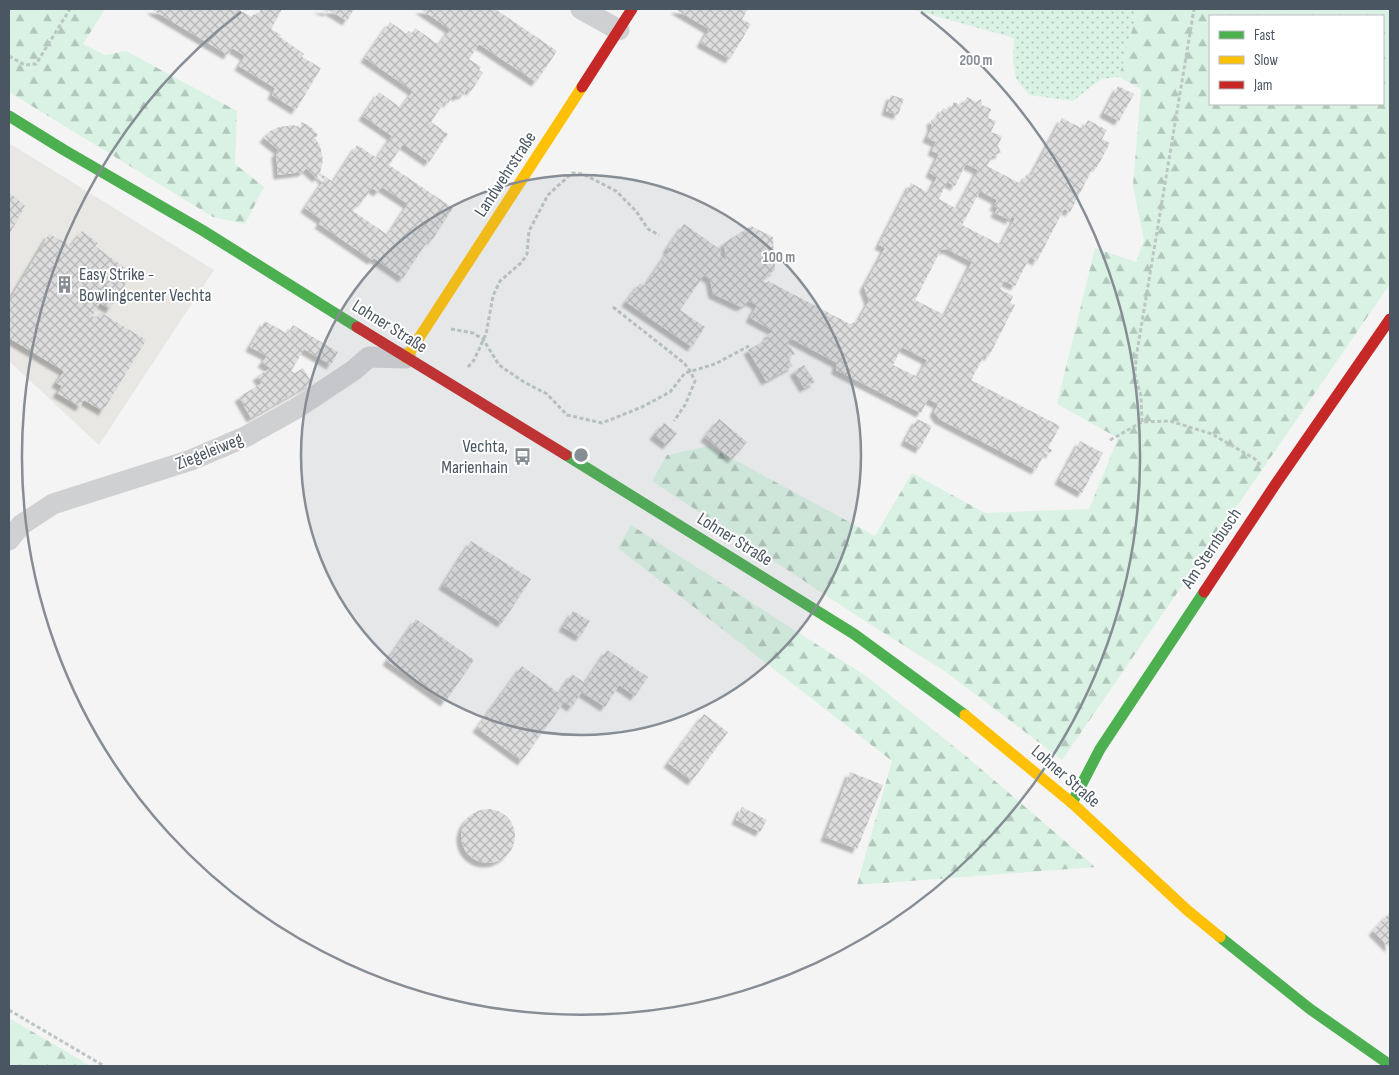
<svg xmlns="http://www.w3.org/2000/svg" width="1399" height="1075" viewBox="0 0 1399 1075" font-family="'Sofia Sans Condensed',sans-serif">
	<style>
		.commercial { fill: #e8e7e3 }
		.grass { fill: url(#grass-dots) }
		.forest { fill: url(#forest-firs); fill-rule: evenodd }
		.building { fill: url(#building-cross-hatch); fill-rule: evenodd; filter: url(#shadow) }
		.lines { fill: none; stroke-linecap: round; stroke-linejoin: round }
		.path { stroke: #bcc7c4; stroke-width: 3; stroke-dasharray: 4 2.5; stroke-linecap: butt }
		.street { stroke: #ced0d2; stroke-width: 21 }
		.fast { stroke: #4caf50; stroke-width: 11 }
		.slow { stroke: #ffc107; stroke-width: 11 }
		.jam { stroke: #c62828; stroke-width: 11 }
		.ring { fill: none; stroke: #868d94; stroke-width: 2.5 }
		.labels { text-anchor: middle; stroke-width: 4; stroke-linejoin: round; paint-order: stroke }
		.street-label { font-size: 18px; fill: #4a5661; stroke: #fff }
		.poi-label { font-size: 18px; fill: #4a5661; stroke: #fff; text-anchor: start }
		.centre { fill: #868d94; stroke: #fff; stroke-width: 2.5 }
		.ring-label { font-size: 15px; text-anchor: middle; font-weight: bold; fill: #868d94; stroke: #fff; stroke-width: 4; stroke-linejoin: round; paint-order: stroke }
	</style>
	<defs>
		<pattern id="grass-dots" width="8" height="8" patternUnits="userSpaceOnUse" patternTransform="scale(1.25)"><rect width="8" height="8" fill="#d9f2e3"/><path d="M2 2h.1M6 6h.1" fill="none" stroke="#b2c7bb" stroke-width="1.8" stroke-linecap="round"/></pattern>
		<pattern id="forest-firs" width="22" height="20" patternUnits="userSpaceOnUse" patternTransform="scale(1.25)"><rect width="22" height="20" fill="#d9f2e3"/><path d="M5 1l3.5 6h-7zM16 11l3.5 6h-7z" fill="#b2c7bb"/></pattern>
		<pattern id="building-cross-hatch" width="8" height="8" patternUnits="userSpaceOnUse" patternTransform="scale(1.25)"><rect width="8" height="8" fill="#ddddde"/><path d="M0 0l8 8M0 8l8-8" fill="none" stroke="#b5b6b7"/></pattern>
		<filter id="shadow"><feDropShadow dx="-4.5" dy="4.5" stdDeviation="1" flood-color="#0004"/></filter>
	</defs>
	<rect width="100%" height="100%" fill="#f4f4f4"/>
	<polygon class="commercial" points="9,143 214,270 99,445 9,361"/>
	<polygon class="grass" points="911,9 1138,9 1119,77 1101,79 1073,101 1029,95 1016,79 1013,60 1014,38"/>
	<g class="forest">
		<polygon points="9,9 105,9 83,44 105,55 126,51 237,111 235,164 264,187 245,224 213,217 9,92"/>
		<path d="M 1138,9 L 1390,9 L 1390,284 L 1062,760 L 946,672 L 865,621 L 652,481 L 667,455 L 709,446 L 875,536 L 912,473 L 985,513 L 1089,509 L 1118,438 L 1057,404 L 1095,248 L 1136,262 L 1144,240 L 1133,186 L 1141,89 L 1119,77 ZM 1210,16 L 1383,16 L 1383,104 L 1210,104 Z"/>
		<polygon points="631,525 866,676 967,757 1095,867 857,885 892,761 618,548"/>
		<polygon points="9,1018 91,1066 9,1066"/>
	</g>
	<g class="building">
		<polygon points="151,9 237,9 252,17 253,14 257,16 261,9 282,9 271,29 281,35 280,37 304,54 302,57 321,68 296,110 272,95 275,88 239,66 245,56 232,48 228,55"/>
		<polygon points="318,9 354,9 347,21 329,10 328,12"/>
		<path d="M 420,9 L 495,9 L 557,51 L 536,82 L 479,44 L 469,59 L 481,67 L 479,70 L 483,73 L 471,91 L 467,89 L 463,95 L 460,94 L 458,97 L 454,94 L 448,103 L 445,101 L 431,122 L 448,134 L 429,162 L 403,144 L 389,165 L 453,208 L 432,240 L 429,239 L 403,278 L 374,258 L 372,260 L 319,224 L 322,220 L 305,208 L 324,180 L 319,175 L 317,178 L 306,168 L 303,172 L 278,175 L 276,153 L 279,150 L 264,138 L 270,131 L 279,127 L 293,125 L 301,128 L 301,122 L 308,125 L 313,129 L 318,135 L 315,138 L 320,146 L 323,160 L 320,173 L 333,182 L 357,145 L 377,158 L 392,136 L 363,116 L 379,92 L 401,108 L 413,91 L 365,58 L 390,22 L 407,34 L 408,31 L 412,33 L 415,28 L 439,45 L 450,29 ZM 382,187 L 408,204 L 388,235 L 353,211 L 359,202 L 361,203 L 372,188 L 378,192 Z"/>
		<polygon points="675,9 748,9 742,19 751,24 730,59 701,43 709,29"/>
		<polygon points="1118,86 1134,94 1119,121 1104,113"/>
		<polygon points="891,95 904,99 898,115 886,111"/>
		<path d="M 967,97 L 976,102 L 981,99 L 982,105 L 991,109 L 988,118 L 996,121 L 991,132 L 1002,136 L 998,146 L 1001,153 L 992,156 L 987,166 L 1021,184 L 1027,174 L 1031,176 L 1062,118 L 1083,129 L 1088,120 L 1107,130 L 1102,139 L 1110,143 L 1097,167 L 1094,166 L 1070,212 L 1064,209 L 1037,261 L 1030,257 L 1015,286 L 1004,281 L 1000,289 L 1013,296 L 1010,303 L 1015,305 L 989,356 L 985,354 L 971,380 L 1060,426 L 1048,448 L 1052,450 L 1050,454 L 1046,451 L 1036,470 L 939,419 L 934,412 L 938,404 L 928,399 L 921,413 L 836,370 L 837,363 L 792,339 L 787,342 L 795,354 L 788,358 L 793,366 L 766,381 L 748,350 L 769,338 L 767,335 L 774,331 L 750,318 L 757,305 L 750,301 L 741,307 L 713,294 L 710,279 L 704,275 L 680,310 L 705,327 L 692,347 L 626,302 L 640,283 L 645,286 L 669,250 L 667,249 L 684,224 L 721,250 L 718,254 L 726,260 L 724,243 L 751,226 L 773,237 L 775,270 L 761,280 L 767,283 L 768,281 L 850,324 L 859,320 L 869,301 L 864,287 L 885,248 L 879,245 L 911,183 L 929,193 L 937,177 L 930,173 L 939,154 L 932,151 L 936,142 L 927,138 L 932,127 L 931,120 L 938,118 L 943,108 L 949,111 L 954,102 L 962,106 ZM 966,164 L 978,170 L 957,209 L 939,199 L 947,182 L 955,186 ZM 980,191 L 997,200 L 994,206 L 998,208 L 995,213 L 1010,220 L 1012,216 L 1015,218 L 1001,245 L 962,225 ZM 947,249 L 972,262 L 945,315 L 915,300 L 941,250 ZM 902,347 L 927,360 L 918,377 L 893,365 Z"/>
		<polygon points="9,192 25,206 9,235"/>
		<polygon points="82,231 98,243 95,246 132,273 110,309 100,303 92,316 96,318 100,312 146,340 103,411 84,400 80,407 57,393 62,386 56,383 64,371 9,338 9,301 49,234 71,246"/>
		<polygon points="265,321 288,334 293,325 338,352 331,365 304,349 291,371 295,373 303,368 312,383 251,418 239,397 262,383 257,376 271,368 262,363 267,356 250,347"/>
		<polygon points="804,365 815,382 804,388 794,371"/>
		<polygon points="719,419 747,442 732,459 705,437"/>
		<polygon points="917,419 932,426 920,449 905,441"/>
		<polygon points="664,423 677,433 667,445 654,435"/>
		<polygon points="1080,441 1103,453 1082,493 1059,480"/>
		<polygon points="471,541 531,579 502,623 443,585"/>
		<polygon points="573,611 590,621 580,637 563,627"/>
		<polygon points="416,619 474,660 445,702 387,661"/>
		<polygon points="607,650 648,677 635,696 619,685 605,707 582,692 572,707 564,702 522,761 477,728 522,666 559,693 572,674 585,683"/>
		<polygon points="704,714 728,732 692,781 668,763"/>
		<polygon points="850,772 883,785 857,849 825,837"/>
		<polygon points="742,807 767,820 760,832 736,820"/>
		<circle cx="488" cy="836" r="27"/>
		<polygon points="1390,912 1390,948 1373,931"/>
	</g>
	<g class="lines">
		<g class="path">
			<polyline points="9,56 25,65 36,64 70,9"/>
			<polyline points="613,307 684,363 690,371 695,381 685,405 674,421"/>
			<polyline points="451,329 473,333 483,339 499,365 524,382 547,394 567,415 602,423 642,407 670,392 685,373 715,364 749,346"/>
			<polyline points="468,367 474,360 486,334 493,296 500,281 522,262 527,254 529,231 548,195 572,173 583,174 616,191 636,211 648,229 659,235"/>
			<polyline points="1142,422 1141,396 1135,375 1136,358 1194,9"/>
			<polyline points="1110,440 1142,422 1170,421 1212,434 1255,459 1262,467"/>
			<polyline points="9,1010 104,1066"/>
		</g>
		<g class="street">
			<polyline points="581,9 619,30"/>
			<polyline points="9,540 21,525 53,504 191,460 245,437 297,408 354,370 369,357 406,358"/>
		</g>
		<g class="fast">
			<polyline points="9,116 64,150 202,230 357,327"/>
			<polyline points="566,455 854,634 965,715"/>
			<polyline points="1072,803 1100,749 1204,592"/>
			<polyline points="1220,937 1310,1009 1390,1065"/>
		</g>
		<g class="slow">
			<polyline points="406,358 582,87"/>
			<polyline points="965,715 1072,803 1187,910 1220,937"/>
		</g>
		<g class="jam">
			<polyline points="582,87 632,9"/>
			<polyline points="357,327 566,455"/>
			<polyline points="1204,592 1277,482 1390,319"/>
		</g>
	</g>
	<circle cx="581" cy="455" r="280" fill="#868d94" fill-opacity=".12"/>
	<g class="ring">
		<circle cx="581" cy="455" r="280"/>
		<path d="M921 12A559 559 0 1 1 241 12"/>
	</g>
	<defs>
		<symbol id="building-bare" viewBox="-9 -9 18 18"><path d="M-4-6H4V6H1V3H-1V6H-4ZM-2.5-4.3h1.7v1.8h-1.7ZM.8-4.3h1.7v1.8H.8ZM-2.5-1h1.7V.8h-1.7ZM.8-1h1.7V.8H.8Z" fill="#868d94" stroke="#fff" stroke-width="2.5" paint-order="stroke"/></symbol>
		<symbol id="bus-bare" viewBox="-9 -9 18 18"><path d="M-5-6H5V4H4V6H2V4H-2V6H-4V4H-5ZM-3.5-4V0h7V-4ZM-3.5 1.2v1.5H-2V1.2ZM2 1.2v1.5H3.5V1.2Z" fill="#868d94" stroke="#fff" stroke-width="2.5" paint-order="stroke"/></symbol>
	</defs>
	<g fill-rule="evenodd">
		<use href="#building-bare" x="52" y="272" width="25" height="25"/>
		<use href="#bus-bare" x="510" y="444" width="25" height="25"/>
	</g>
	<g class="labels">
		<g class="street-label">
			<text transform="translate(505 174) rotate(-57)" y="6">Landwehrstraße</text>
			<text transform="translate(390 326) rotate(32)" y="6">Lohner Straße</text>
			<text transform="translate(209 451) rotate(-22)" y="6">Ziegeleiweg</text>
			<text transform="translate(735 539) rotate(32)" y="6">Lohner Straße</text>
			<text transform="translate(1211 548) rotate(-56)" y="6">Am Sternbusch</text>
			<text transform="translate(1066 776) rotate(41)" y="6">Lohner Straße</text>
		</g>
		<g class="poi-label">
			<text x="79" y="280">Easy Strike -<tspan x="79" dy="21">Bowlingcenter Vechta</tspan></text>
			<text x="508" y="452" text-anchor="end">Vechta,<tspan x="508" dy="21">Marienhain</tspan></text>
		</g>
	</g>
	<circle cx="581" cy="455" r="8" class="centre"/>
	<g class="ring-label">
		<text x="976" y="65">200 m</text>
		<text x="779" y="262">100 m</text>
	</g>
	<rect width="1399" height="1075" fill="none" stroke="#4a5661" stroke-width="20"/>
	<rect x="1209" y="15" width="175" height="90" fill="#ffffff" stroke="#b7bbc0"/>
	<rect x="1219" y="31" width="25" height="8" fill="#4caf50" stroke="#b7bbc0"/>
	<text x="1254" y="40" font-size="15" fill="#4a5661">Fast</text>
	<rect x="1219" y="56" width="25" height="8" fill="#ffc107" stroke="#b7bbc0"/>
	<text x="1254" y="65" font-size="15" fill="#4a5661">Slow</text>
	<rect x="1219" y="81" width="25" height="8" fill="#c62828" stroke="#b7bbc0"/>
	<text x="1254" y="90" font-size="15" fill="#4a5661">Jam</text>
</svg>
